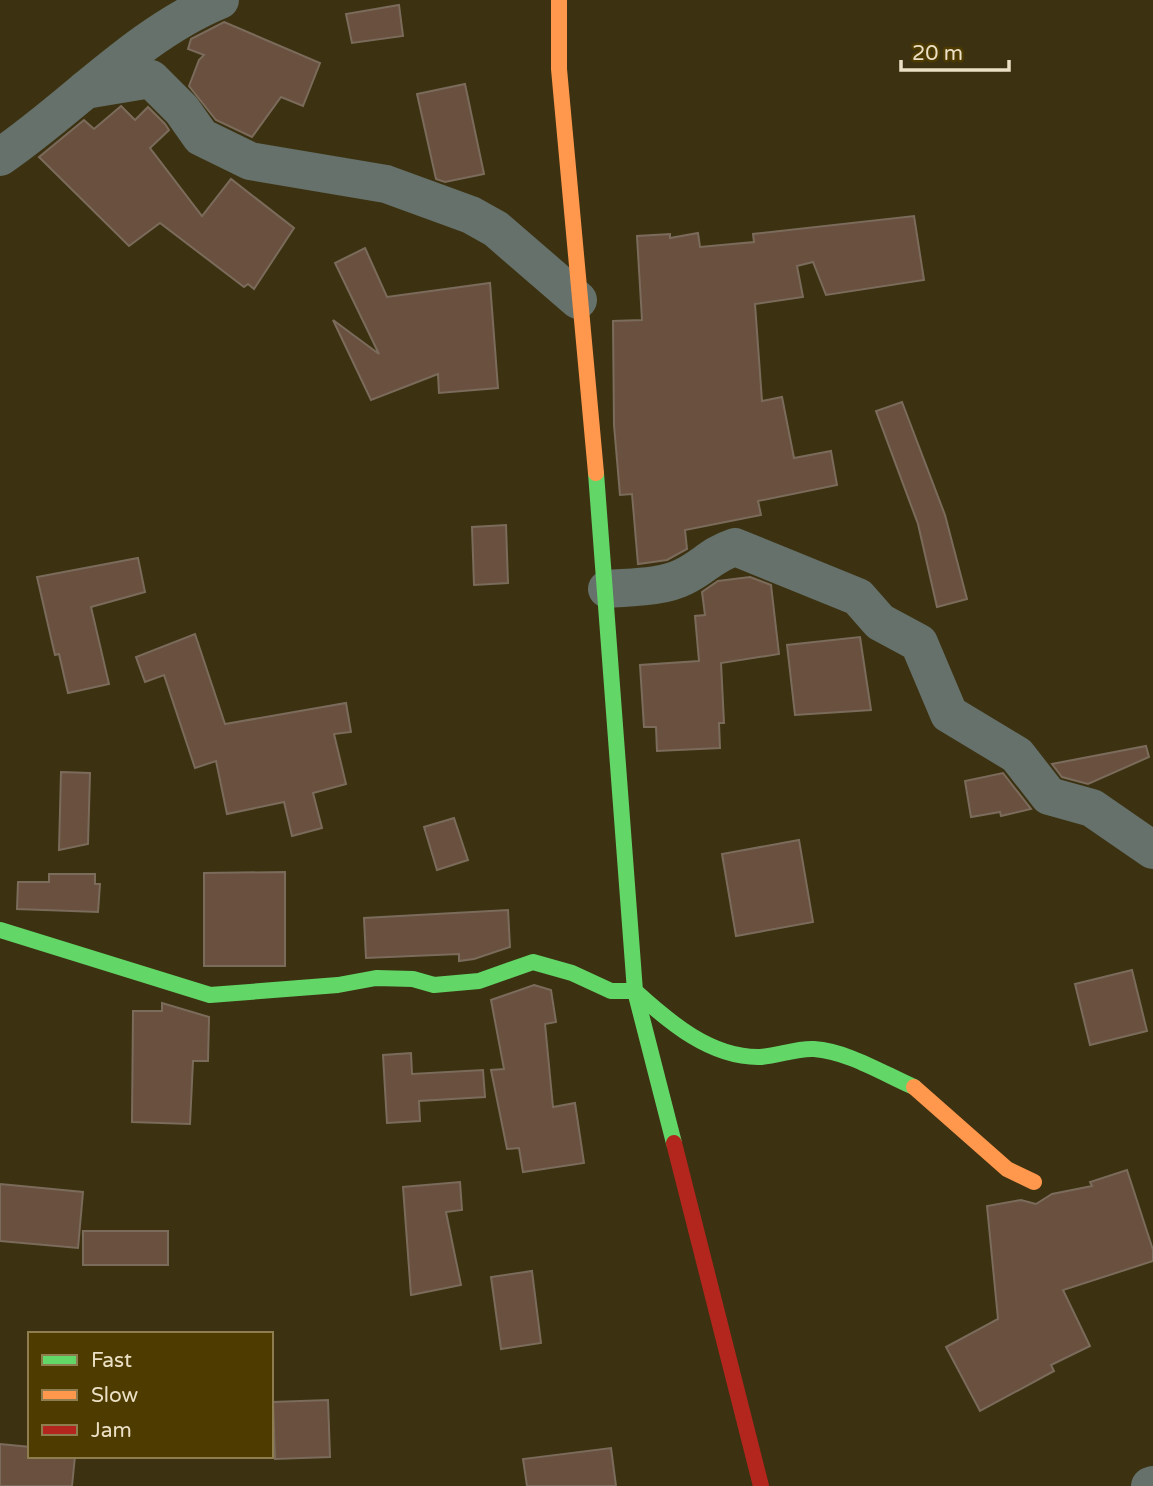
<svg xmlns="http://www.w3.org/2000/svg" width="1153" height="1486" viewBox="0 0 1153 1486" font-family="'Varela Round',sans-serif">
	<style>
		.building { fill: #69503f; stroke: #7b6b5b; stroke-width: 2 }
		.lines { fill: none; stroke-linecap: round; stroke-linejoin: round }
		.street { stroke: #65716a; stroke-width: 38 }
		.fast { stroke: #63d668; stroke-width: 16 }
		.slow { stroke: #ff974d; stroke-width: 16 }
		.jam { stroke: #b3261e; stroke-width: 16 }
	</style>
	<rect width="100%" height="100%" fill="#3c3212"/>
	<g class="building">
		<polygon points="399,5 403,36 352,43 346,14"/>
		<polygon points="224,22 320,63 303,106 281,97 252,137 216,120 189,86 199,60 204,55 188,49 191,39"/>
		<polygon points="465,84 484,174 445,182 436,179 417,94"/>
		<polygon points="121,106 135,120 148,107 165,124 169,130 150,148 202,216 231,179 294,228 254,289 248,284 244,287 160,223 129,246 39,157 84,120 94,129"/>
		<polygon points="914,216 924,280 826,295 813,262 797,266 803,297 755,304 762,401 782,397 794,458 831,451 837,485 758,501 761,515 685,530 687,549 667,560 638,564 632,494 620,495 614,425 613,321 642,320 637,236 670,234 670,238 698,233 700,247 754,242 753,234"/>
		<polygon points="365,248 387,297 490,283 498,388 439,393 438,374 371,400 333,320 379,354 335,263"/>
		<polygon points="902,402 945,515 967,599 937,607 918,524 876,411"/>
		<polygon points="506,525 508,583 474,585 472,527"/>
		<polygon points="138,558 145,592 91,607 109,684 68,693 59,654 55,655 37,577"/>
		<polygon points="750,577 771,585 779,654 721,663 724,723 719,723 720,748 657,751 656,727 644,727 640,665 699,661 695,616 705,615 702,592 718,581"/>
		<polygon points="195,634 225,724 346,703 351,732 334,734 346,784 313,793 322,828 292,836 284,802 227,814 216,761 195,768 164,675 145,682 136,657"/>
		<polygon points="860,637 871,710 795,715 787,645"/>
		<polygon points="1146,746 1149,757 1088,784 1062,777 1052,764"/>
		<polygon points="61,772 90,773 88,844 59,850"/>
		<polygon points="1003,773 1031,809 1001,816 1000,812 971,817 965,781"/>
		<polygon points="454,818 468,860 437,870 424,827"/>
		<polygon points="799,840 813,922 736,936 722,854"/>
		<polygon points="285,872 285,966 204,966 204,873"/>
		<polygon points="49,874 95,874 95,884 100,884 98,912 17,909 18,882 49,882"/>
		<polygon points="508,910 510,947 474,959 459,961 459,954 366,958 364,918"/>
		<polygon points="1132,970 1147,1031 1090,1045 1075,984"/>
		<polygon points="534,985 551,990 556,1022 545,1024 553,1107 575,1103 584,1163 523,1172 519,1148 507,1149 491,1070 504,1069 491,1000"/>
		<polygon points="162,1003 209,1017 208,1061 193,1061 190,1124 132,1122 133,1011 162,1011"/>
		<polygon points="411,1053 412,1074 483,1070 485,1097 419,1101 420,1121 387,1123 383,1055"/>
		<polygon points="1127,1170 1153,1250 1153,1261 1063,1290 1090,1346 1051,1365 1054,1371 980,1411 946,1347 998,1319 987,1206 1021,1200 1036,1204 1052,1194 1092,1186 1090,1182"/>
		<polygon points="460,1182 462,1210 446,1212 461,1285 411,1295 403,1187"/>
		<polygon points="0,1184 83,1192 78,1248 0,1241"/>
		<rect x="83" y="1231" width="85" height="34"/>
		<polygon points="532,1271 541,1343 501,1349 491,1277"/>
		<polygon points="328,1400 330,1457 275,1459 273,1402"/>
		<polygon points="0,1444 30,1447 30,1456 75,1456 72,1486 0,1486"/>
		<polygon points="611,1448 616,1486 527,1486 523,1459"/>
	</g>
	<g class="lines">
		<g class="street">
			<polyline points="85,90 151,79 182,110 201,137 250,161 386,184 471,215 496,229 578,300"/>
			<path d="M 0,157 C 72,108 138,34 220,0"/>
			<path d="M 607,589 C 630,587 661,588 683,577 C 704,567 711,555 735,547 L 858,597 L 880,622 L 919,643 L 949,714 L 1017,755 L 1049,796 L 1092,808 L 1153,850"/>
			<polyline points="1150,1486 1153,1485"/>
		</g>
		<g class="fast">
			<polyline points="596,473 635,991 674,1143"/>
			<path d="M 0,930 L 210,995 L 338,985 L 376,978 L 413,979 L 434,985 L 479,981 L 533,962 L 572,973 L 611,991 L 635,991 C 669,1022 711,1058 760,1057 C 778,1056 796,1048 814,1049 C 847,1051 884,1074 914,1087"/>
		</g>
		<g class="slow">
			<polyline points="559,0 559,69 596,473"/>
			<polyline points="914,1087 1007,1169 1034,1182"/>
		</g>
		<polyline class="jam" points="674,1143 761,1486"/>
	</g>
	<rect x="28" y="1332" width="245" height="126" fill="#4e3b00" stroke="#8d7d4f" stroke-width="2"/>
	<rect x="42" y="1355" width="35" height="10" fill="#63d668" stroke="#8d7d4f" stroke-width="2"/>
	<text x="91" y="1367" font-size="21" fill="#ebe0c5">Fast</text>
	<rect x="42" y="1390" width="35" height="10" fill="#ff974d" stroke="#8d7d4f" stroke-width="2"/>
	<text x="91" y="1402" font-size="21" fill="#ebe0c5">Slow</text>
	<rect x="42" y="1425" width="35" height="10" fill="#b3261e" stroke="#8d7d4f" stroke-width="2"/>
	<text x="91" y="1437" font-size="21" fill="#ebe0c5">Jam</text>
	<path d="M901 60v10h108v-10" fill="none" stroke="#ebe0c5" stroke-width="3.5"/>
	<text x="912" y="60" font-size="21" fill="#ebe0c5" stroke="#4e3b00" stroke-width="5" paint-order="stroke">20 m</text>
</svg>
